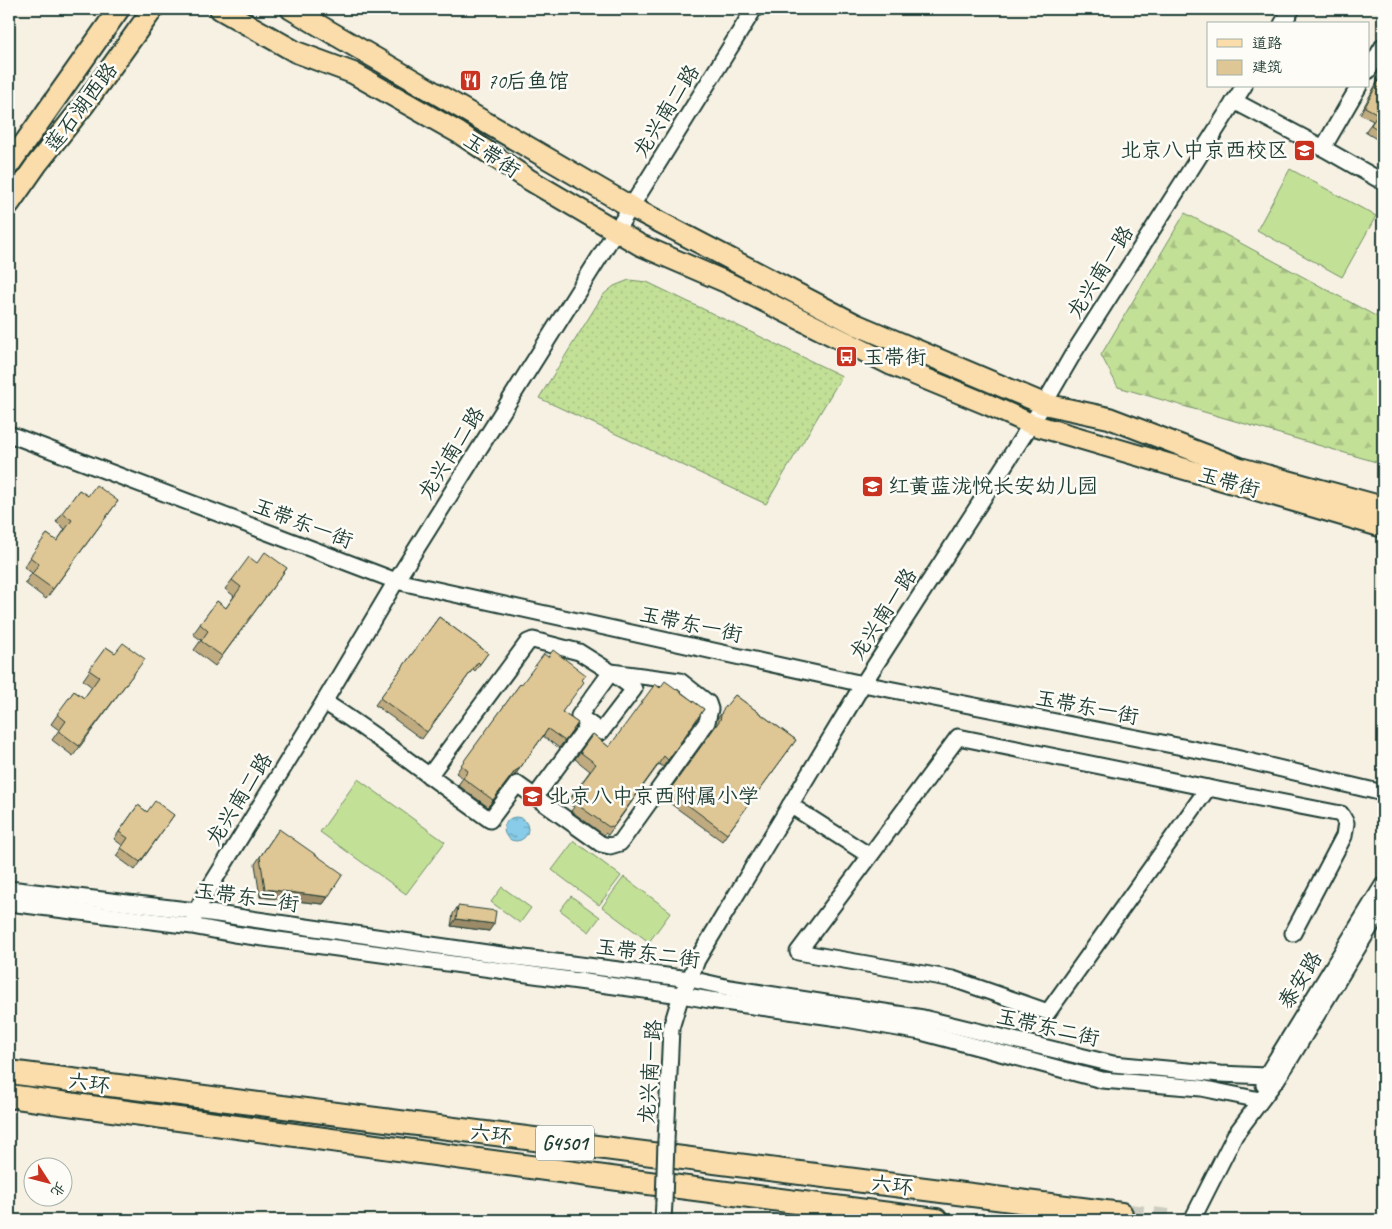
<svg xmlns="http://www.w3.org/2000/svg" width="1392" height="1229" viewBox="0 0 1392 1229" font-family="Caveat,'LXGW WenKai TC',sans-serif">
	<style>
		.grass { fill: url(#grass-dots); stroke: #718e66 }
		.forest { fill: url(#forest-firs); stroke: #718e66 }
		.pitch { fill: #c3e097; stroke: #718e66 }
		.water { fill: url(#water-ripples); stroke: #5e93a1 }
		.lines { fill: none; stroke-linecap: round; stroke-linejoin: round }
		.highway-tunnel { stroke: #cccdc0; stroke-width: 22; stroke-dasharray: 22 11; stroke-linecap: butt }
		.minor-casing { stroke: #1f3d34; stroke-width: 19 }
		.major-casing { stroke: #1f3d34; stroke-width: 24 }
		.highway-casing { stroke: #1f3d34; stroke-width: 26 }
		.minor { stroke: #fdfcf7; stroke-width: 15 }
		.major { stroke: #faddab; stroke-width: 20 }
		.highway { stroke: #faddab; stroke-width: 22 }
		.minor-bridge-casing { stroke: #1f3d34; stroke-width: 19; stroke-linecap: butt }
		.minor-bridge { stroke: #fdfcf7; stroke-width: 15 }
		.wall { fill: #c0aa80; stroke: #1f3d34 }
		.shaded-wall { fill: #9c8b68; stroke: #1f3d34 }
		.building { fill: #dfc695; stroke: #1f3d34 }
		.labels { text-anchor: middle; stroke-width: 5; stroke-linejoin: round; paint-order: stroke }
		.shield { fill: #fdfcf7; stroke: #62766e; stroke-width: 1 }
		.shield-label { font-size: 20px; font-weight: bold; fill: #1f3d34 }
		.poi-label { font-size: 21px; fill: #1f3d34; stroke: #fdfcf7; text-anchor: start }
		.street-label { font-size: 21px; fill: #1f3d34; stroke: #fdfcf7 }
	</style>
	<defs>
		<pattern id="grass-dots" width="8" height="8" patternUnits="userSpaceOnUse" patternTransform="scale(1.25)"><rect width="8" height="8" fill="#c3e097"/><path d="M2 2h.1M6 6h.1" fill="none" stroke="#a7c183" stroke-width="1.8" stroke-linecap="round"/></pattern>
		<pattern id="forest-firs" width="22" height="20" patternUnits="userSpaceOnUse" patternTransform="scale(1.25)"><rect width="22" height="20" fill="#c3e097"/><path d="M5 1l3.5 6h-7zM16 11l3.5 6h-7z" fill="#a7c183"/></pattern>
		<pattern id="water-ripples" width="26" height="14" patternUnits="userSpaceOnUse" patternTransform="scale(1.25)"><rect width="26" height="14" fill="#88cce9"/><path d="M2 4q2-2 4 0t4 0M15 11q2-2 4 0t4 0" fill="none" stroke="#6fa7be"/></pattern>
	</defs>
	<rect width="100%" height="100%" fill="#f7f1e3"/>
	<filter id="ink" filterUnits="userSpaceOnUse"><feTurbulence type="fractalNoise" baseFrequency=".02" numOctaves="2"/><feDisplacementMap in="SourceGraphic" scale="10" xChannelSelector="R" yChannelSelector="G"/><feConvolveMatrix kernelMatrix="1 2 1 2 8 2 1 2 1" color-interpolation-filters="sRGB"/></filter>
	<g filter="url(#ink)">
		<polygon class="grass" points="629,280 647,282 842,376 766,504 539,398 603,295 614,286"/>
		<polygon class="forest" points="1185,213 1383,320 1383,464 1118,387 1101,355"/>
		<g class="pitch">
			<polygon points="1290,169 1376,216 1342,277 1257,230"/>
			<polygon points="358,779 445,842 406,894 320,832"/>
			<polygon points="574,841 621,876 599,905 552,870"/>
			<polygon points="624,877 671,912 649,942 602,907"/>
			<polygon points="502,887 531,908 520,923 491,902"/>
			<polygon points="571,896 600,917 589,932 560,910"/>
		</g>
		<circle class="water" cx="516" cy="829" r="12"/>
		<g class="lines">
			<polyline class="highway-tunnel" points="1121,1214 1168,1220"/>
			<defs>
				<g id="minor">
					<polyline points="1282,24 1292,9"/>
					<polyline points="1368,71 1383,46"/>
					<polyline points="1234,101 1323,148 1383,182"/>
					<polyline points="1323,148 1359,86"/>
					<polyline points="9,434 396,581 863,684 1223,755 1383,793"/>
					<path d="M 324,702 C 349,717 373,735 397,752 C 428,775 459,798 490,820 L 517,784 L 601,844 L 610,846 L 620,843 L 707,722 L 710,709 L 708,703 L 680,681 L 611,672 L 579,716 L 601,732 L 634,689 L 611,672 L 579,652 L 533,640 L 528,642 L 429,776"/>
					<polyline points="1208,788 1341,814 1346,823 1344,836 1293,933"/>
					<polyline points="535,797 589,724"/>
					<polyline points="790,805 870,856 798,952 953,979 1048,1012 1208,788 958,737 870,856"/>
					<polyline points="9,889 196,911 508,956 690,979 730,988 923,1018 1113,1064 1220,1074 1266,1076 1277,1079"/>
					<polyline points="9,903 192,926 234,934 681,995 710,1000 846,1019 921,1032 1102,1080 1201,1088 1260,1100"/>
					<polyline points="194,918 196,911 205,895 324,702 396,581 631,207 754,9"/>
					<polyline points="1264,1085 1266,1076 1383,885"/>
					<polyline points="666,1141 671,1028 681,995 690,979 697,960 863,684 1044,404 1073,354 1244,86"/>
					<polyline points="663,1220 664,1202"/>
					<polyline points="1192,1220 1235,1135 1277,1079 1287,1064 1383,906"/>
				</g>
				<g id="major">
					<polyline points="220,9 296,52 353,73 459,133 528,179 640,245 726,282 892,365 989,405 1031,424 1383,527"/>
					<polyline points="291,9 631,207 855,324 1044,404 1109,418 1240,468 1383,507"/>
					<polyline points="9,165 119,9"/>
					<polyline points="9,204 37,164 84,105 153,9"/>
				</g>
				<g id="highway">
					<polyline points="9,1072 1121,1214"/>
					<polyline points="9,1096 633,1181 936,1220"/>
				</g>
			</defs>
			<use href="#minor" class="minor-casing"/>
			<use href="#major" class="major-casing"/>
			<use href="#highway" class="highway-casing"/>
			<use href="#minor" class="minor"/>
			<use href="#major" class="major"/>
			<use href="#highway" class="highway"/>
			<defs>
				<polyline id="minor-bridge" points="664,1202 666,1141"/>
			</defs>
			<use href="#minor-bridge" class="minor-bridge-casing"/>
			<use href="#minor-bridge" class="minor-bridge"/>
		</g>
		<g class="wall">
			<polygon points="1383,71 1383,143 1365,132 1373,121 1360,114"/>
			<polygon points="79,490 88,496 118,501 46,599 25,583 32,573 24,567 47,534 57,541 65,529 56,522"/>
			<polygon points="257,563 287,568 215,666 194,650 201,640 193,634 217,601 226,608 234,596 225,589 232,580"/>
			<polygon points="439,617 488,653 475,671 473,669 422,739 375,705"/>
			<polygon points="106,647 138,668 73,756 52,740 59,730 51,724 74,691 84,698 92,687 83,680"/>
			<polygon points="582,680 562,712 578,723 559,748 543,736 515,775 510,778 488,807 458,785 463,778 456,773 520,684 521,685"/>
			<polygon points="660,688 704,709 663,767 659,764 608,835 605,833 604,835 571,811 574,807 567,803 590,771 575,759 593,734 609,747"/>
			<polygon points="735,695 796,740 722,841 664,799 715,727 717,719"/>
			<polygon points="138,805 147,812 174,815 135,870 116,856 123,846 114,839"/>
			<polygon points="279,829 328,897 323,904 260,897 255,864"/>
			<polygon points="458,906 489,931 451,926 453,914"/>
		</g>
		<g class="shaded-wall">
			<polygon points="548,729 515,775 510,778 488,807 515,771"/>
			<polygon points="265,889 328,897 323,904 260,897"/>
			<polygon points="456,919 494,924 489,931 451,926"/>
		</g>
		<g class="building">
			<polygon points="1383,73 1383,133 1371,125 1378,114 1365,107"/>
			<polygon points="96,485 118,501 53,589 32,574 39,564 30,557 47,534 57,541 72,520 62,513 79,490 88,496"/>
			<polygon points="265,552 287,568 222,656 201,641 208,631 200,624 217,601 226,608 241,587 232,580 249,557 257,563"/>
			<polygon points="439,617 488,653 480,664 478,662 427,732 380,698"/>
			<polygon points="123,643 145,659 79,746 59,731 66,721 57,714 74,691 84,698 99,677 89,670 106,647 115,653"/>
			<polygon points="553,650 586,675 582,680 584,682 562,712 578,723 565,741 548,729 520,768 515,771 493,800 463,778 468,771 461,765 520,684 521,685 544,654 548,657"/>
			<polygon points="665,681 704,709 668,760 664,756 613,827 611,826 609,827 576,804 579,800 572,796 596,764 580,752 593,734 609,747 655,684 660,688"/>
			<polygon points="735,695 796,740 727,834 669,791 720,720 722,711"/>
			<polygon points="155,801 174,815 140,862 121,848 128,838 119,832 138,805 147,812"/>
			<polygon points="279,829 343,874 328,897 265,889 260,857"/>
			<polygon points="458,906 496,911 494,924 456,919"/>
		</g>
	</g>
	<defs>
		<symbol id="restaurant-square" viewBox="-11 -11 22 22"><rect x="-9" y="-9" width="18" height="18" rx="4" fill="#c8321e" stroke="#fdfcf7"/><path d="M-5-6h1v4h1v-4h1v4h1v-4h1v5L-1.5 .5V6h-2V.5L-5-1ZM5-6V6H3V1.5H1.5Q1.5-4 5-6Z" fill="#fff"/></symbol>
		<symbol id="school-square" viewBox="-11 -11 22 22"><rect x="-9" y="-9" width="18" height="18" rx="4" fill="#c8321e" stroke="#fdfcf7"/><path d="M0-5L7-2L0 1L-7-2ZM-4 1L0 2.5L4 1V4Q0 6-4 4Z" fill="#fff"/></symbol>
		<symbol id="bus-square" viewBox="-11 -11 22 22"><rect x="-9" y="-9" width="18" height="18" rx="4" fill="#c8321e" stroke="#fdfcf7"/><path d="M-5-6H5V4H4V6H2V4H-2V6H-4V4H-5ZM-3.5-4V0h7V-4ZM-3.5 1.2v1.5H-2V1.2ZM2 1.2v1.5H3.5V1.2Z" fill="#fff"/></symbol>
	</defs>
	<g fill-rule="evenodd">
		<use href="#restaurant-square" x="458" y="68" width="25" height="25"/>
		<use href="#school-square" x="1292" y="138" width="25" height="25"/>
		<use href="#bus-square" x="834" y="344" width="25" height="25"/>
		<use href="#school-square" x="860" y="474" width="25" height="25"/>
		<use href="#school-square" x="520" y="784" width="25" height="25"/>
	</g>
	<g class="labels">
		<rect class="shield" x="536" y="1125.5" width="58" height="35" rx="4"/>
		<g class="shield-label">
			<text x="565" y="1150">G4501</text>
		</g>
		<g class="poi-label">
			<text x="487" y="88">70后鱼馆</text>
			<text x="1288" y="157" text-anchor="end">北京八中京西校区</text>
			<text x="863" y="364">玉带街</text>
			<text x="888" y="493">红黄蓝泷悦长安幼儿园</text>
			<text x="549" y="803">北京八中京西附属小学</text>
		</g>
		<g class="street-label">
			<text transform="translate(81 107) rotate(-53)" y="7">莲石湖西路</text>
			<text transform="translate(666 111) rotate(-58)" y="7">龙兴南二路</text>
			<text transform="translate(492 155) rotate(34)" y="7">玉带街</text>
			<text transform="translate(1100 272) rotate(-58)" y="7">龙兴南一路</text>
			<text transform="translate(451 453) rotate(-58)" y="7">龙兴南二路</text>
			<text transform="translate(1229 482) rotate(16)" y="7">玉带街</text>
			<text transform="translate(303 523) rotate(21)" y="7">玉带东一街</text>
			<text transform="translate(883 614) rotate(-57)" y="7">龙兴南一路</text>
			<text transform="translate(691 624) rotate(12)" y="7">玉带东一街</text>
			<text transform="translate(1087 707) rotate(11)" y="7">玉带东一街</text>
			<text transform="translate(239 799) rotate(-58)" y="7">龙兴南二路</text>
			<text transform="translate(247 897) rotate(8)" y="7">玉带东二街</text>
			<text transform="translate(648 953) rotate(8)" y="7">玉带东二街</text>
			<text transform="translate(1300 980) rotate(-58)" y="7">泰安路</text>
			<text transform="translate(1048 1027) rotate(13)" y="7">玉带东二街</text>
			<text transform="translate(650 1072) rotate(-86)" y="7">龙兴南一路</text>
			<text transform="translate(89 1083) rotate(7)" y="7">六环</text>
			<text transform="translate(491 1134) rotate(7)" y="7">六环</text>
			<text transform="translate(892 1185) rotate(7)" y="7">六环</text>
		</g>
	</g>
	<rect width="1392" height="1229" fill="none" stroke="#fdfcf7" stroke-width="30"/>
	<rect x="15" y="15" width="1362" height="1199" fill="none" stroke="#1f3d34" stroke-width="2" filter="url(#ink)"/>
	<rect x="1207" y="22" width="162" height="65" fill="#fdfcf7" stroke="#a4b0a9"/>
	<rect x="1217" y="39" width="25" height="8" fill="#faddab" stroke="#a4b0a9"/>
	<text x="1252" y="48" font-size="15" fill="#1f3d34">道路</text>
	<rect x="1217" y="60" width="25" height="15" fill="#dfc695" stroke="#a4b0a9"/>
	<text x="1252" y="72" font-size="15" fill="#1f3d34">建筑</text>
	<g transform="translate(48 1182) rotate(126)"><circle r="24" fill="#fdfcf7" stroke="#a4b0a9"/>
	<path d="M0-4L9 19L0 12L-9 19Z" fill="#c8321e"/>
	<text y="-8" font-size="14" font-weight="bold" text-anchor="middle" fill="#1f3d34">北</text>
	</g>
</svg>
